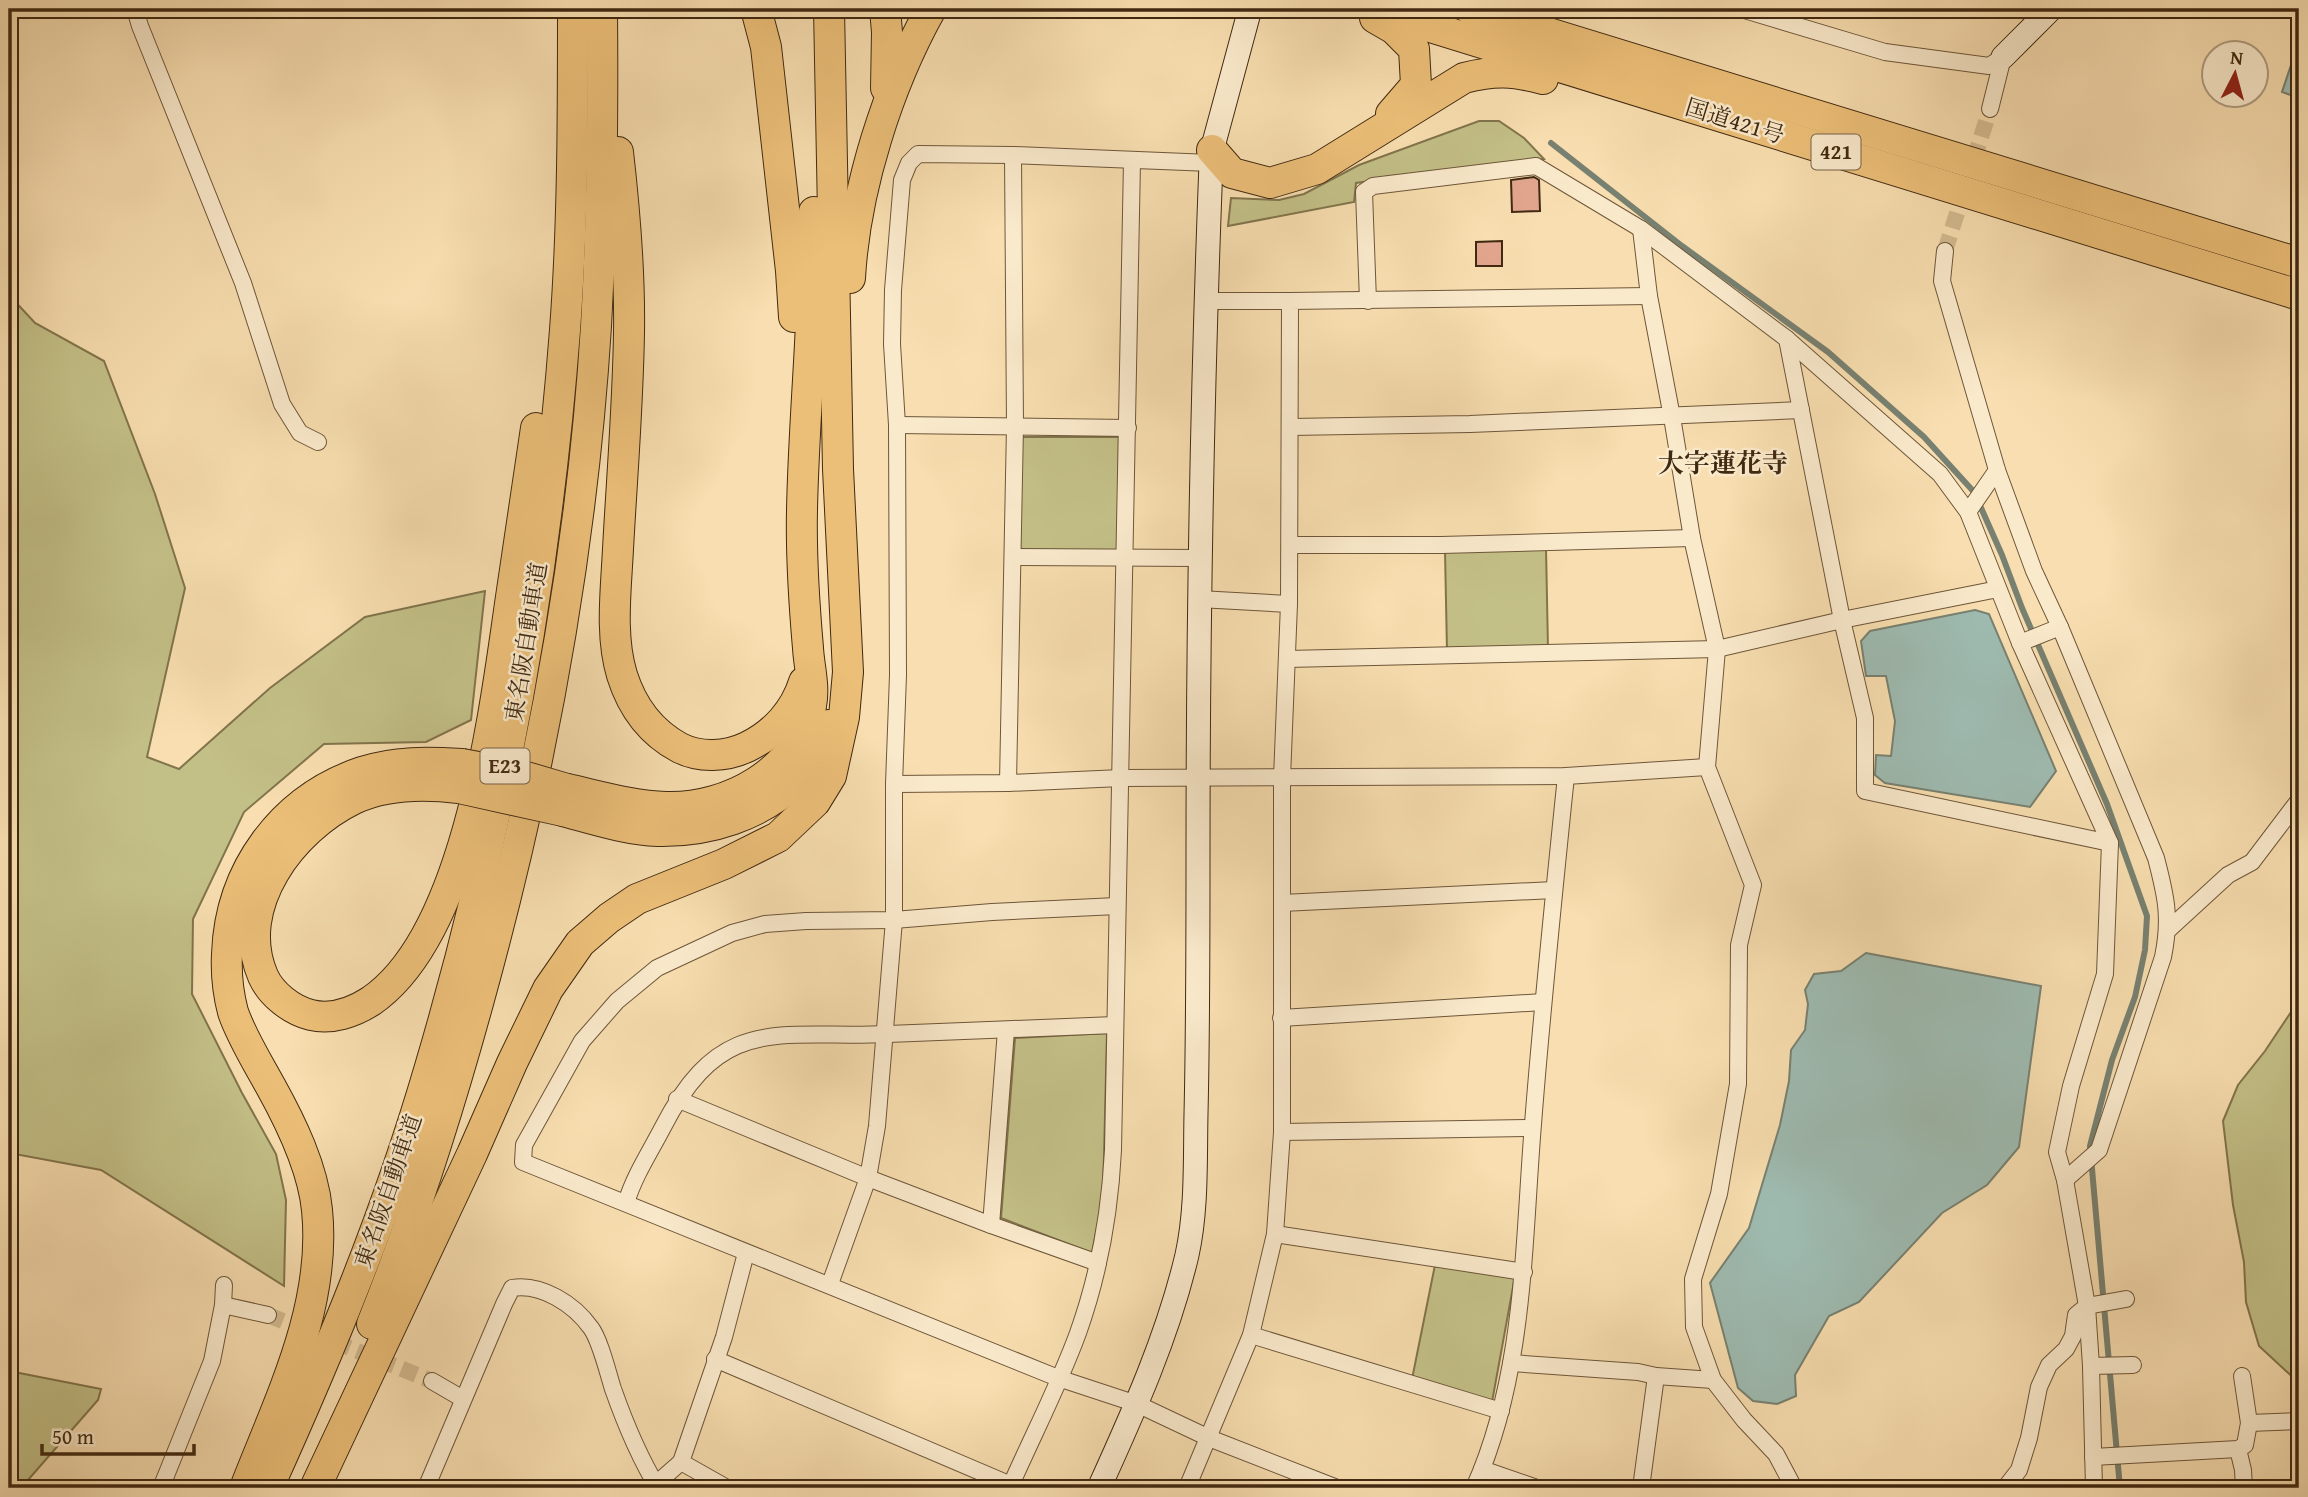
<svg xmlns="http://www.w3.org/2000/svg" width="2308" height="1497" viewBox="0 0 2308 1497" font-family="'Gentium Book Plus','Noto Serif JP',serif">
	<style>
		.green { fill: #c3c087; stroke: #82744c; stroke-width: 2 }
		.water { fill: #9ebbb1; stroke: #788171; stroke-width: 2 }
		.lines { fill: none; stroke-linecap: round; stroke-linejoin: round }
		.stream { stroke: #788171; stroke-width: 6 }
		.building { fill: #e2a58e; stroke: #402911; stroke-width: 2 }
		.street-tunnel { stroke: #d3ba90; stroke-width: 16; stroke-dasharray: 16 8; stroke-linecap: butt }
		.street-casing { stroke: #6e5639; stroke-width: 18 }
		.secondary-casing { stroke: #402911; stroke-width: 25 }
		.highway-casing { stroke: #402911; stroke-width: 32 }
		.street { stroke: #faeacc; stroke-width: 16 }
		.secondary { stroke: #faeacc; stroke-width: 23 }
		.highway { stroke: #ecbf78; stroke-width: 30 }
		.highway-bridge-casing { stroke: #402911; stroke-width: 32; stroke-linecap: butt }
		.highway-bridge { stroke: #ecbf78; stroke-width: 30 }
		.labels { text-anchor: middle; stroke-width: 5; stroke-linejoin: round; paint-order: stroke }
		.shield { fill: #faeacc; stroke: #786349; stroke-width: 2 }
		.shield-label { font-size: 21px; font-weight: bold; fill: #402911 }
		.street-label { font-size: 23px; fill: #402911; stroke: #faeacc }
		.quarter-label { font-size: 26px; font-weight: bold; fill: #402911; stroke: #faeacc }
	</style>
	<rect width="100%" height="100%" fill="#f8deb0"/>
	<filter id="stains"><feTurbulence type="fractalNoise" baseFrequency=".00286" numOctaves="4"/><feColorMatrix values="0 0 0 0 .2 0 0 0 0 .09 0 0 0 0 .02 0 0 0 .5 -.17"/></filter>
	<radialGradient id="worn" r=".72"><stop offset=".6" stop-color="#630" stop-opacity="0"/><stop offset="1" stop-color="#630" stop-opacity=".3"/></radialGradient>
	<g class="green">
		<polygon points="1479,121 1499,121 1524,138 1544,159 1356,183 1354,202 1228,226 1231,198 1279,200 1304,194 1359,165"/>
		<polygon points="9,295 35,323 104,361 155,494 185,588 147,757 179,769 270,688 365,617 485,591 471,720 426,742 324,744 244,812 193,919 192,994 242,1093 276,1154 286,1200 284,1286 101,1170 9,1153"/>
		<polygon points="1020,437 1119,437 1118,553 1019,554"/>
		<polygon points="1546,548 1548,649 1447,651 1445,551"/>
		<polygon points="2299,1000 2299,1383 2259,1346 2246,1302 2244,1262 2233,1205 2223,1121 2238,1085 2265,1051"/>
		<polygon points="1107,1033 1103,1196 1092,1253 1001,1218 1015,1038"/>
		<polygon points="1435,1265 1515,1276 1492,1402 1412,1379"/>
		<polygon points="9,1371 101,1389 98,1400 21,1488 9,1488"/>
	</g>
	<g class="water">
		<polygon points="2299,41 2299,98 2282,92"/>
		<polygon points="1975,610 1989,614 2056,771 2030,807 1885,783 1875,775 1876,755 1891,756 1895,721 1886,676 1866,676 1861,641 1870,631"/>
		<polygon points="1866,953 2041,986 2019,1147 1987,1185 1942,1213 1859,1302 1829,1316 1795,1375 1796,1396 1777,1404 1753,1401 1738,1388 1710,1283 1749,1228 1780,1125 1789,1081 1791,1050 1805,1030 1808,1004 1805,990 1814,974 1841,971"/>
	</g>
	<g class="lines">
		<polyline class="stream" points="1551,143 1682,246 1828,352 1924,437 1974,492 2002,555 2022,608 2107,804 2147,916 2145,950 2135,997 2112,1060 2090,1146 2120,1488"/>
	</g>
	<g class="building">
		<polygon points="1534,177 1539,180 1540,211 1512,212 1511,180"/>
		<polygon points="1502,241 1502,266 1476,266 1476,242"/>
	</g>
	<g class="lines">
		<g class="street-tunnel">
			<polyline points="1945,251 1990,109"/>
			<polyline points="268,1315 432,1381"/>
		</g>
		<defs>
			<g id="street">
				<polyline points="135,9 140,26 243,283 282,404 300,433 318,442"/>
				<polyline points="1741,9 1885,52 1989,66 2003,57"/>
				<polyline points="1990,109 2003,57"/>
				<polyline points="1641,229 1649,296 1672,417 1692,538 1717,649 1707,767 1753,885 1739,945 1738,1084 1719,1194 1693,1279 1694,1327 1713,1380 1744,1420 1776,1454 1794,1488"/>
				<path d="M 1945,251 L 1942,281 L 1997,470 L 2034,571 L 2060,627 L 2156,858 C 2166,896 2171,918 2163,957 L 2099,1150 L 2065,1180"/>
				<polyline points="1205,301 1290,301"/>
				<polyline points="1368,301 1364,192 1373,186 1536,166 1641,229 1787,339 1940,474 1968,512 2020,643 2110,843 2105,974 2071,1086 2057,1152 2065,1180 2087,1306 2091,1366 2094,1488"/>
				<polyline points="1787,339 1842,620 1865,718 1865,791 2110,843"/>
				<polyline points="897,425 1128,428"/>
				<polyline points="1290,427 1470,424 1801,410"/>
				<polyline points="1968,512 1997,470"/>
				<polyline points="1290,545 1441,545 1692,538"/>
				<polyline points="1013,557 1200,558"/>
				<polyline points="1199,599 1289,604"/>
				<polyline points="2020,643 2060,627"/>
				<polyline points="1287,659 1717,649 1842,620 1998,589"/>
				<polyline points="1008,783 1015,426 1013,155"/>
				<polyline points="894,784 1008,783 1121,778 1566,776 1707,767"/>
				<polyline points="1282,903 1554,890"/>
				<polyline points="1117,906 992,912 894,920 806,921 765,924 732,933 657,968 617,1001 582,1041 524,1145 523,1162 1058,1378 1137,1404 1209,1438 1337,1488"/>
				<polyline points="2168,930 2228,875 2252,862 2299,800"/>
				<polyline points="1281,1018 1543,1002"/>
				<polyline points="677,1099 868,1178 991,1225 1098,1263"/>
				<polyline points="1282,1132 1532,1128"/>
				<path d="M 626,1203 C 634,1176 650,1152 663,1127 C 722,1012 779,1039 888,1034 C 964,1031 1039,1028 1115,1025"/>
				<polyline points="991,1225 1006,1030"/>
				<polyline points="1275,1234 1524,1272"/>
				<polyline points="830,1284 868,1178 877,1126 894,920 894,784 898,675 897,425 892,344 893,290 902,180 909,163 918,154 1013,155 1211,163"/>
				<polyline points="223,1305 224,1285"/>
				<polyline points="1251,1335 1501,1411"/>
				<polyline points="715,1359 1018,1488"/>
				<polyline points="1511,1363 1638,1372 1656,1376 1713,1380"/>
				<polyline points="2091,1366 2133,1365"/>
				<polyline points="432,1381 463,1399"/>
				<polyline points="2249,1423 2299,1421"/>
				<polyline points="2238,1449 2243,1470 2244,1488"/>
				<polyline points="2093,1457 2238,1449 2245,1445 2249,1423 2242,1376"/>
				<polyline points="1482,1469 1537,1488"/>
				<polyline points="656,1484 681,1462"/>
				<path d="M 1011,1485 C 1033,1435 1059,1385 1078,1333 C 1099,1274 1110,1212 1113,1150 L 1132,161"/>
				<polyline points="161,1488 212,1361 223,1305 268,1315"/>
				<path d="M 426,1488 L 504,1304 L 512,1288 C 541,1283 574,1304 591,1328 C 600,1340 608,1373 613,1389 C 625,1423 639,1457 658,1488"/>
				<polyline points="727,1488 681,1462 724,1337 746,1253"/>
				<polyline points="1187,1488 1251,1335 1275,1234 1282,1132 1282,778 1289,604 1290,301 1649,296"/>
				<path d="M 1474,1488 C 1525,1374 1523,1247 1533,1124 C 1542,1008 1554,892 1566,776"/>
				<polyline points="1641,1488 1656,1376"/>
				<polyline points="2005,1488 2019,1470 2029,1438 2039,1387 2049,1365 2066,1349 2073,1336 2076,1315 2087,1306 2126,1299"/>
			</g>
			<g id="secondary">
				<polyline points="2003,57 2051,9"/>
				<path d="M 1099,1488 C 1133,1413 1168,1336 1187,1255 C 1197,1210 1195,1160 1196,1114 C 1198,1028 1198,943 1198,857 C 1198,626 1202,394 1211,163 L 1212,150 L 1250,9"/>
			</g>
			<g id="highway">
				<polyline points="756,9 766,47 791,271 794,317"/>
				<polyline points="885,9 887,32 886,88"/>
				<polyline points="1372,9 2299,295"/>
				<polyline points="1470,9 2299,263"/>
				<polyline points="1375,18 1394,29 1414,49 1416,85 1391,114"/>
				<path d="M 1212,150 L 1232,173 L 1270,183 L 1317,169 L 1464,78 C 1495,70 1513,71 1543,79"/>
				<path d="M 618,152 C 625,213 630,270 629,332 C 628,404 622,476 618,549 C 616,590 610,636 622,675 C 632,707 650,732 680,748 C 700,758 726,757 747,747 C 774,734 795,711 804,682"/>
				<path d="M 850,278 C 855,189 888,86 931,9"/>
				<path d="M 459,788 C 425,784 386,784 354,799 C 292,829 233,906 263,976 C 271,994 291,1010 311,1015 C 332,1020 354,1012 371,1001 C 469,934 495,707 511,597 C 519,541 528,485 536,428"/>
				<path d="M 567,789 C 599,796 633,806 666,807 C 728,809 798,771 811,706 C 815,686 809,667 808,648 C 804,602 801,555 802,510 C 804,410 815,311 814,212"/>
				<path d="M 563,811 C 593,819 627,830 658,831 C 709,832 760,816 797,780 C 806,772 815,762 820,751 C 824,743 826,733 829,725"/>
				<path d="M 372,1324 C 414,1219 448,1112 478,1003 C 539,783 582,555 596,326 C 602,220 603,115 602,9"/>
				<path d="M 245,1488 C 279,1400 327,1307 317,1210 C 313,1168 291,1123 271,1087 C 258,1063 242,1038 233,1012 C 228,993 226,973 227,954 C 230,870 282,799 362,772 C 395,761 428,762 462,764"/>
				<path d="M 268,1488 C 330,1351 388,1211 430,1067 C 501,827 546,580 565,330 C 573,223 573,116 573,9"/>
				<polyline points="315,1488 472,1154 512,1063 548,989 580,943 609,918 637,899 724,864 778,837 815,802 831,776 844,717 848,672 838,469 829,9"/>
			</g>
		</defs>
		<use href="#street" class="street-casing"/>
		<use href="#secondary" class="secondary-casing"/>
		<use href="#highway" class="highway-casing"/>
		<use href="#street" class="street"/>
		<use href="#secondary" class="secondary"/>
		<use href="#highway" class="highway"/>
		<defs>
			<g id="highway-bridge">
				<polyline points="462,764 516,774 567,789"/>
				<polyline points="459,788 563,811"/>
			</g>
		</defs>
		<use href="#highway-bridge" class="highway-bridge-casing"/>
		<use href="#highway-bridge" class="highway-bridge"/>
	</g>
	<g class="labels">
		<g class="shield">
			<rect x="1811.5" y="134.5" width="49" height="35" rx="5"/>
			<rect x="480.5" y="748.5" width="49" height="35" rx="5"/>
		</g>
		<g class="shield-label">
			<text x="1836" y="159">421</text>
			<text x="505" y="773">E23</text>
		</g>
		<g class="street-label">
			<text transform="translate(1735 121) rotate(17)" y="8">国道421号</text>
			<text transform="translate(526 642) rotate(-81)" y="8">東名阪自動車道</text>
			<text transform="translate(388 1191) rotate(-71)" y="8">東名阪自動車道</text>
		</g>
		<g class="quarter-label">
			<text x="1723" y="472">大字蓮花寺</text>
		</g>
	</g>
	<rect width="2308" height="1497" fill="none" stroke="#f8deb0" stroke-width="35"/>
	<rect x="10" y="10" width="2287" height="1476" fill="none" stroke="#402911" stroke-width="3.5"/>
	<rect x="18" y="18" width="2273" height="1462" fill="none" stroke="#402911" stroke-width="2"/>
	<g transform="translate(2235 74) rotate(6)"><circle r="33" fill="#faeacc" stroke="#b09d81" stroke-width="2"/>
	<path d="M0-5L12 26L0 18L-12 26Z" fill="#8f2418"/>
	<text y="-10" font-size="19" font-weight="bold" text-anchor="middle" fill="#402911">N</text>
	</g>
	<path d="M42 1444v10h152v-10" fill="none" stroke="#402911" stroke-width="3.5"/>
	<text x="52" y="1444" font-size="21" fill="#402911" stroke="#faeacc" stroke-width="5" paint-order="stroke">50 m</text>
	<rect width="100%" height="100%" filter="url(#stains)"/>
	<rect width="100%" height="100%" fill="url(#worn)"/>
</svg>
